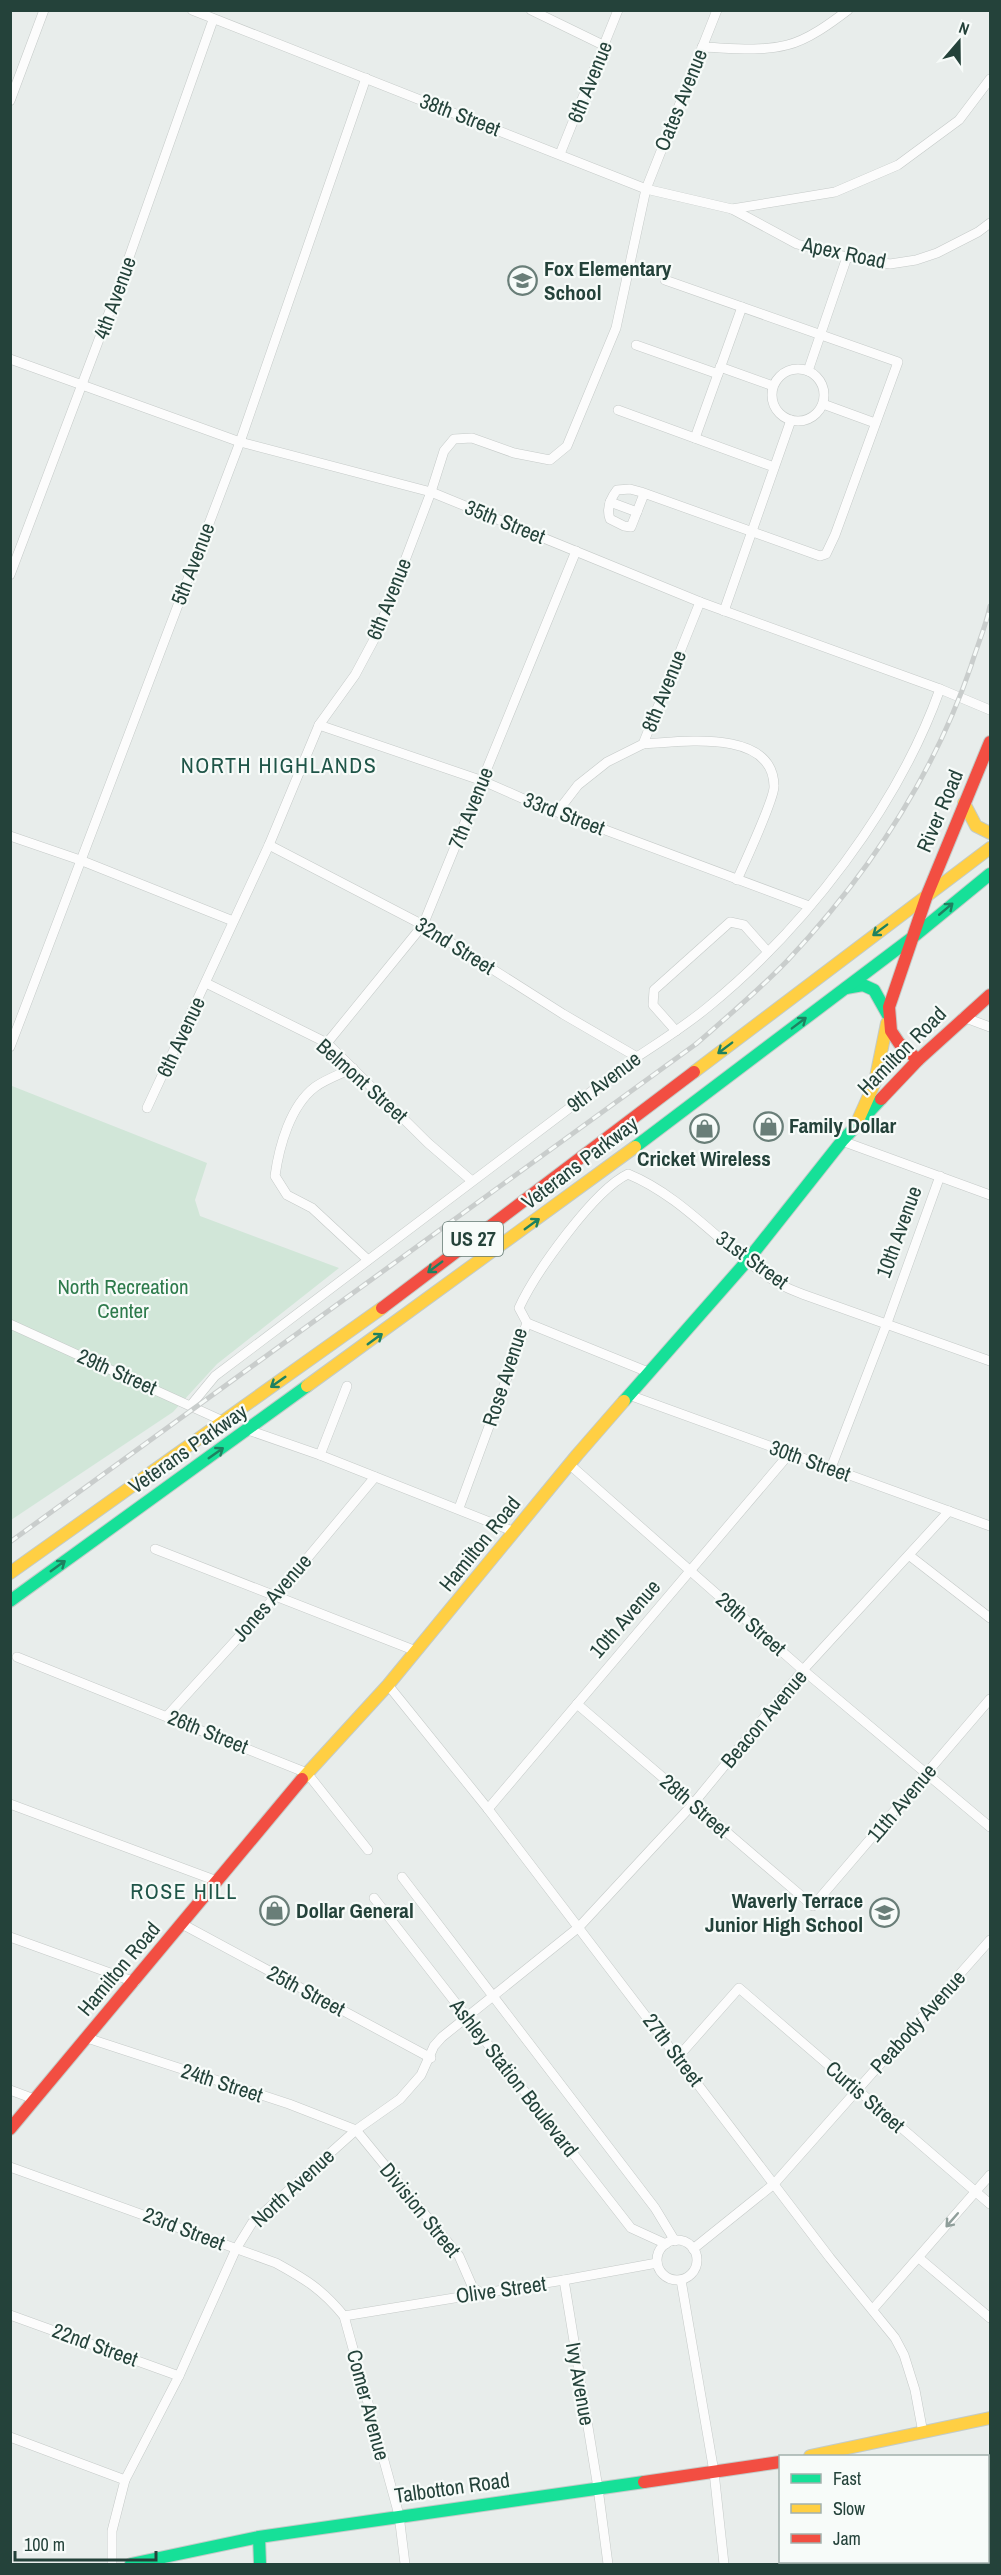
<svg xmlns="http://www.w3.org/2000/svg" width="1001" height="2575" viewBox="0 0 1001 2575" font-family="'Archivo Narrow',sans-serif">
	<style>
		.green { fill: #d1e6d8 }
		.lines { fill: none; stroke-linecap: round; stroke-linejoin: round }
		.street-casing { stroke: #c5cac8; stroke-width: 10 }
		.fast-casing { stroke: #c3cbc8; stroke-width: 14 }
		.slow-casing { stroke: #c3cbc8; stroke-width: 14 }
		.jam-casing { stroke: #c3cbc8; stroke-width: 14 }
		.street { stroke: #fcfcfc; stroke-width: 9 }
		.fast { stroke: #16e098; stroke-width: 12 }
		.slow { stroke: #ffcf43; stroke-width: 12 }
		.jam { stroke: #f24e42; stroke-width: 12 }
		.rail-casing { stroke: #c9cdcc; stroke-width: 5 }
		.rail { stroke: #f7fbf9; stroke-width: 3; stroke-dasharray: 9; stroke-linecap: butt }
		.oneway { stroke: #1e8160 }
		.oneway2 { stroke: #909f9b }
		.labels { text-anchor: middle; stroke-width: 4.5; stroke-linejoin: round; paint-order: stroke }
		.shield { fill: #f7fbf9; stroke: #637a73; stroke-width: 1.5 }
		.shield-label { font-size: 20px; font-weight: bold; fill: #24423a }
		.street-label { font-size: 21px; fill: #24423a; stroke: #f7fbf9 }
		.poi-label { font-size: 21px; font-weight: bold; fill: #24423a; stroke: #f7fbf9; text-anchor: start }
		.park-label { font-size: 21px; fill: #2d7a4b; stroke: #f7fbf9 }
		.neighbourhood-label { font-size: 22px; letter-spacing: 1.5px; fill: #1f5548; stroke: #f7fbf9 }
	</style>
	<rect width="100%" height="100%" fill="#e8edeb"/>
	<polygon class="green" points="12,1086 207,1163 195,1200 200,1216 339,1268 217,1364 173,1412 11,1520"/>
	<g class="lines">
		<defs>
			<g id="street">
				<polyline points="192,10 646,189 732,209 797,244 847,257 890,264 916,260 937,253 978,232 990,223"/>
				<polyline points="531,10 605,46"/>
				<path d="M 702,47 C 730,48 760,52 787,45 C 808,40 831,23 848,10"/>
				<polyline points="10,101 44,10"/>
				<polyline points="560,154 618,10"/>
				<polyline points="732,209 835,192 898,165 959,120 990,79"/>
				<polyline points="636,345 718,374 742,307"/>
				<polyline points="10,359 240,442 431,492 700,602 940,689 990,710"/>
				<polyline points="720,367 773,386"/>
				<circle cx="798" cy="395" r="26"/>
				<polyline points="808,371 847,257"/>
				<polyline points="823,404 875,423"/>
				<polyline points="618,410 774,467"/>
				<polyline points="695,438 718,374"/>
				<path d="M 644,494 L 631,527 L 624,526 L 610,519 C 606,508 610,499 617,490 L 630,489 L 641,492 L 820,556 L 826,554 L 835,535 L 898,362 L 665,280"/>
				<polyline points="610,502 637,512"/>
				<polyline points="10,575 115,297 213,20"/>
				<polyline points="724,611 791,420"/>
				<polyline points="319,725 483,781 533,803 809,906"/>
				<path d="M 643,744 C 681,742 773,728 774,786 C 775,798 744,864 737,880"/>
				<polyline points="558,811 578,785 607,762 643,744 700,602"/>
				<polyline points="10,836 80,860 233,921"/>
				<polyline points="269,845 423,925 563,1014 637,1057"/>
				<polyline points="206,983 327,1043 428,1143 472,1181"/>
				<polyline points="963,1017 990,1027"/>
				<polyline points="676,1031 653,1005 654,990 730,922 744,925 768,952"/>
				<polyline points="327,1043 423,925 576,551"/>
				<polyline points="10,1047 240,442 366,78"/>
				<path d="M 353,1068 C 341,1074 326,1079 315,1087 C 290,1106 279,1147 275,1176 L 287,1195 L 312,1208 L 368,1260"/>
				<polyline points="147,1108 269,845 319,725 355,675 377,634 431,492 444,451 454,439 472,438 514,453 550,460 567,446 616,328 646,189 717,10"/>
				<polyline points="842,1141 990,1195"/>
				<polyline points="527,1323 648,1372"/>
				<polyline points="10,1324 223,1421"/>
				<polyline points="629,1395 990,1526"/>
				<path d="M 191,1405 L 215,1376 L 637,1057 C 661,1041 685,1026 708,1007 C 805,928 898,807 940,689"/>
				<polyline points="248,1430 320,1455 515,1532"/>
				<polyline points="320,1455 347,1386"/>
				<polyline points="569,1464 803,1670 990,1827"/>
				<polyline points="831,1468 887,1323 940,1176"/>
				<path d="M 459,1508 L 527,1323 L 519,1308 C 535,1273 594,1190 628,1174 C 684,1197 723,1248 773,1280 C 781,1286 792,1290 802,1294 L 990,1361"/>
				<polyline points="155,1549 416,1651"/>
				<polyline points="910,1556 990,1618"/>
				<polyline points="17,1657 307,1773 368,1850"/>
				<polyline points="388,1685 488,1809 830,2258 895,2338 904,2355 915,2390 923,2433"/>
				<polyline points="577,1704 813,1906 990,1699"/>
				<polyline points="167,1716 275,1597 375,1477"/>
				<polyline points="10,1804 217,1881"/>
				<polyline points="488,1809 790,1453"/>
				<polyline points="402,1877 655,2208 675,2241"/>
				<polyline points="374,1898 631,2228 666,2244"/>
				<polyline points="182,1924 431,2058"/>
				<polyline points="10,1937 135,1982"/>
				<polyline points="87,2038 289,2104 356,2130 459,2256 473,2288 480,2292"/>
				<polyline points="678,2057 739,1988 990,2204"/>
				<polyline points="10,2090 34,2099"/>
				<path d="M 10,2167 L 276,2263 C 305,2279 322,2289 344,2316 L 399,2515 L 405,2564"/>
				<circle cx="677" cy="2260" r="20"/>
				<polyline points="693,2249 774,2184 990,1940"/>
				<polyline points="919,2258 990,2318"/>
				<polyline points="564,2280 598,2488 608,2564"/>
				<polyline points="681,2280 714,2472 724,2564"/>
				<polyline points="873,2309 990,2175"/>
				<polyline points="10,2315 179,2376"/>
				<polyline points="344,2316 564,2280 657,2263"/>
				<polyline points="10,2437 125,2480"/>
				<polyline points="988,2521 990,2522"/>
				<polyline points="112,2564 112,2531 125,2480 179,2376 236,2249 252,2223 356,2130 400,2099 421,2075 434,2046 442,2037 579,1927 693,1804 803,1670 949,1511"/>
			</g>
			<g id="fast">
				<polyline points="846,988 863,985 874,990 888,1015"/>
				<polyline points="635,1147 913,937 990,874"/>
				<polyline points="624,1401 747,1261 842,1141 881,1099"/>
				<polyline points="10,1601 307,1386"/>
				<polyline points="988,2486 990,2478"/>
				<polyline points="259,2537 260,2564"/>
				<polyline points="131,2564 259,2537 644,2482"/>
				<polyline points="959,2564 960,2562"/>
			</g>
			<g id="slow">
				<polyline points="964,803 976,826 990,833"/>
				<polyline points="694,1072 990,848"/>
				<polyline points="859,1118 875,1082 887,1023"/>
				<polyline points="307,1386 635,1147"/>
				<polyline points="10,1573 382,1308"/>
				<polyline points="302,1779 388,1685 577,1455 624,1401"/>
				<polyline points="810,2456 990,2418"/>
			</g>
			<g id="jam">
				<polyline points="918,1060 899,1043 891,1031 889,1007 927,895 990,742"/>
				<polyline points="881,1099 918,1060 990,995"/>
				<polyline points="382,1308 694,1072"/>
				<polyline points="10,2129 302,1779"/>
				<polyline points="644,2482 780,2462"/>
			</g>
		</defs>
		<use href="#street" class="street-casing"/>
		<use href="#fast" class="fast-casing"/>
		<use href="#slow" class="slow-casing"/>
		<use href="#jam" class="jam-casing"/>
		<use href="#street" class="street"/>
		<use href="#fast" class="fast"/>
		<use href="#slow" class="slow"/>
		<use href="#jam" class="jam"/>
		<defs>
			<path id="rail" d="M 10,1542 L 696,1044 C 727,1017 758,991 787,961 C 867,876 933,777 971,666 C 977,646 986,626 990,606"/>
		</defs>
		<use href="#rail" class="rail-casing"/>
		<use href="#rail" class="rail"/>
	</g>
	<defs><path id="oneway-shaft" d="M-6 0H5M1.5-3L5.5 0L1.5 3" fill="none" stroke-width="1.6" stroke-linecap="round" stroke-linejoin="round" transform="scale(1.5)"/></defs>
	<g class="oneway">
		<use href="#oneway-shaft" transform="translate(946 909) rotate(-40)"/>
		<use href="#oneway-shaft" transform="translate(880 930) rotate(143)"/>
		<use href="#oneway-shaft" transform="translate(799 1023) rotate(-37)"/>
		<use href="#oneway-shaft" transform="translate(725 1048) rotate(143)"/>
		<use href="#oneway-shaft" transform="translate(532 1224) rotate(-36)"/>
		<use href="#oneway-shaft" transform="translate(435 1267) rotate(143)"/>
		<use href="#oneway-shaft" transform="translate(375 1339) rotate(-36)"/>
		<use href="#oneway-shaft" transform="translate(278 1382) rotate(145)"/>
		<use href="#oneway-shaft" transform="translate(216 1453) rotate(-35)"/>
		<use href="#oneway-shaft" transform="translate(58 1566) rotate(-36)"/>
	</g>
	<use class="oneway2" href="#oneway-shaft" transform="translate(952 2220) rotate(131)"/>
	<defs>
		<symbol id="school-ring" viewBox="-11 -11 22 22"><circle r="9.5" fill="#f7fbf9" stroke="#697e78" stroke-width="1.5"/><path d="M0-5L7-2L0 1L-7-2ZM-4 1L0 2.5L4 1V4Q0 6-4 4Z" fill="#697e78"/></symbol>
		<symbol id="shop-ring" viewBox="-11 -11 22 22"><circle r="9.5" fill="#f7fbf9" stroke="#697e78" stroke-width="1.5"/><path d="M-5-2.5h2.3a2.7 3.5 0 0 1 5.4 0H5L5.5 6h-11ZM-1.5-2.5h3a1.5 2.3 0 0 0-3 0Z" fill="#697e78"/></symbol>
	</defs>
	<g fill-rule="evenodd">
		<use href="#school-ring" x="506" y="264" width="33" height="33"/>
		<use href="#shop-ring" x="752" y="1110" width="33" height="33"/>
		<use href="#shop-ring" x="688" y="1112" width="33" height="33"/>
		<use href="#shop-ring" x="258" y="1894" width="33" height="33"/>
		<use href="#school-ring" x="868" y="1896" width="33" height="33"/>
	</g>
	<g class="labels">
		<rect class="shield" x="443" y="1222" width="60" height="34" rx="4.5"/>
		<g class="shield-label">
			<text x="473" y="1246">US 27</text>
		</g>
		<g class="street-label">
			<text transform="translate(590 82) rotate(-68)" y="7">6th Avenue</text>
			<text transform="translate(681 100) rotate(-68)" y="7">Oates Avenue</text>
			<text transform="translate(460 115) rotate(21)" y="7">38th Street</text>
			<text transform="translate(844 253) rotate(12)" y="7">Apex Road</text>
			<text transform="translate(115 298) rotate(-70)" y="7">4th Avenue</text>
			<text transform="translate(505 522) rotate(22)" y="7">35th Street</text>
			<text transform="translate(193 564) rotate(-69)" y="7">5th Avenue</text>
			<text transform="translate(389 599) rotate(-68)" y="7">6th Avenue</text>
			<text transform="translate(664 691) rotate(-68)" y="7">8th Avenue</text>
			<text transform="translate(471 808) rotate(-68)" y="7">7th Avenue</text>
			<text transform="translate(940 811) rotate(-67)" y="7">River Road</text>
			<text transform="translate(564 814) rotate(21)" y="7">33rd Street</text>
			<text transform="translate(455 946) rotate(32)" y="7">32nd Street</text>
			<text transform="translate(181 1037) rotate(-65)" y="7">6th Avenue</text>
			<text transform="translate(902 1051) rotate(-45)" y="7">Hamilton Road</text>
			<text transform="translate(362 1081) rotate(42)" y="7">Belmont Street</text>
			<text transform="translate(604 1082) rotate(-37)" y="7">9th Avenue</text>
			<text transform="translate(580 1163) rotate(-37)" y="7">Veterans Parkway</text>
			<text transform="translate(899 1232) rotate(-70)" y="7">10th Avenue</text>
			<text transform="translate(752 1260) rotate(36)" y="7">31st Street</text>
			<text transform="translate(117 1372) rotate(24)" y="7">29th Street</text>
			<text transform="translate(505 1377) rotate(-72)" y="7">Rose Avenue</text>
			<text transform="translate(188 1449) rotate(-35)" y="7">Veterans Parkway</text>
			<text transform="translate(810 1461) rotate(20)" y="7">30th Street</text>
			<text transform="translate(480 1544) rotate(-51)" y="7">Hamilton Road</text>
			<text transform="translate(272 1598) rotate(-49)" y="7">Jones Avenue</text>
			<text transform="translate(625 1619) rotate(-49)" y="7">10th Avenue</text>
			<text transform="translate(751 1624) rotate(41)" y="7">29th Street</text>
			<text transform="translate(764 1719) rotate(-50)" y="7">Beacon Avenue</text>
			<text transform="translate(208 1732) rotate(22)" y="7">26th Street</text>
			<text transform="translate(902 1803) rotate(-50)" y="7">11th Avenue</text>
			<text transform="translate(695 1806) rotate(41)" y="7">28th Street</text>
			<text transform="translate(119 1969) rotate(-50)" y="7">Hamilton Road</text>
			<text transform="translate(306 1991) rotate(28)" y="7">25th Street</text>
			<text transform="translate(918 2022) rotate(-48)" y="7">Peabody Avenue</text>
			<text transform="translate(673 2050) rotate(53)" y="7">27th Street</text>
			<text transform="translate(514 2078) rotate(52)" y="7">Ashley Station Boulevard</text>
			<text transform="translate(222 2083) rotate(18)" y="7">24th Street</text>
			<text transform="translate(865 2097) rotate(41)" y="7">Curtis Street</text>
			<text transform="translate(293 2188) rotate(-43)" y="7">North Avenue</text>
			<text transform="translate(420 2210) rotate(51)" y="7">Division Street</text>
			<text transform="translate(184 2229) rotate(21)" y="7">23rd Street</text>
			<text transform="translate(501 2290) rotate(-8)" y="7">Olive Street</text>
			<text transform="translate(95 2345) rotate(20)" y="7">22nd Street</text>
			<text transform="translate(580 2384) rotate(80)" y="7">Ivy Avenue</text>
			<text transform="translate(368 2405) rotate(75)" y="7">Comer Avenue</text>
			<text transform="translate(452 2488) rotate(-8)" y="7">Talbotton Road</text>
		</g>
		<g class="poi-label">
			<text x="544" y="276">Fox Elementary<tspan x="544" dy="24">School</tspan></text>
			<text x="789" y="1133">Family Dollar</text>
			<text x="704" y="1166" text-anchor="middle">Cricket Wireless</text>
			<text x="863" y="1908" text-anchor="end">Waverly Terrace<tspan x="863" dy="24">Junior High School</tspan></text>
			<text x="296" y="1918">Dollar General</text>
		</g>
		<g class="park-label">
			<text x="123" y="1294">North Recreation<tspan x="123" dy="24">Center</tspan></text>
		</g>
		<g class="neighbourhood-label">
			<text x="279" y="773">NORTH HIGHLANDS</text>
			<text x="184" y="1899">ROSE HILL</text>
		</g>
	</g>
	<rect width="1001" height="2575" fill="none" stroke="#24423a" stroke-width="24"/>
	<rect x="779" y="2455" width="210" height="108" fill="#f7fbf9" stroke="#a3b1ad" stroke-width="1.5"/>
	<rect x="791" y="2474" width="30" height="9" fill="#16e098" stroke="#a3b1ad" stroke-width="1.5"/>
	<text x="833" y="2485" font-size="18" fill="#24423a">Fast</text>
	<rect x="791" y="2504" width="30" height="9" fill="#ffcf43" stroke="#a3b1ad" stroke-width="1.5"/>
	<text x="833" y="2515" font-size="18" fill="#24423a">Slow</text>
	<rect x="791" y="2534" width="30" height="9" fill="#f24e42" stroke="#a3b1ad" stroke-width="1.5"/>
	<text x="833" y="2545" font-size="18" fill="#24423a">Jam</text>
	<g transform="translate(959 42) rotate(20)" stroke="#f7fbf9" stroke-width="4.5" paint-order="stroke">
	<path d="M0-4.5L10 22L0 15L-10 22Z" fill="#24423a"/>
	<text y="-9" font-size="16" font-weight="bold" text-anchor="middle" fill="#24423a">N</text>
	</g>
	<path d="M15 2551v9h141v-9" fill="none" stroke="#24423a" stroke-width="3"/>
	<text x="24" y="2551" font-size="18" fill="#24423a" stroke="#f7fbf9" stroke-width="4.5" paint-order="stroke">100 m</text>
</svg>
